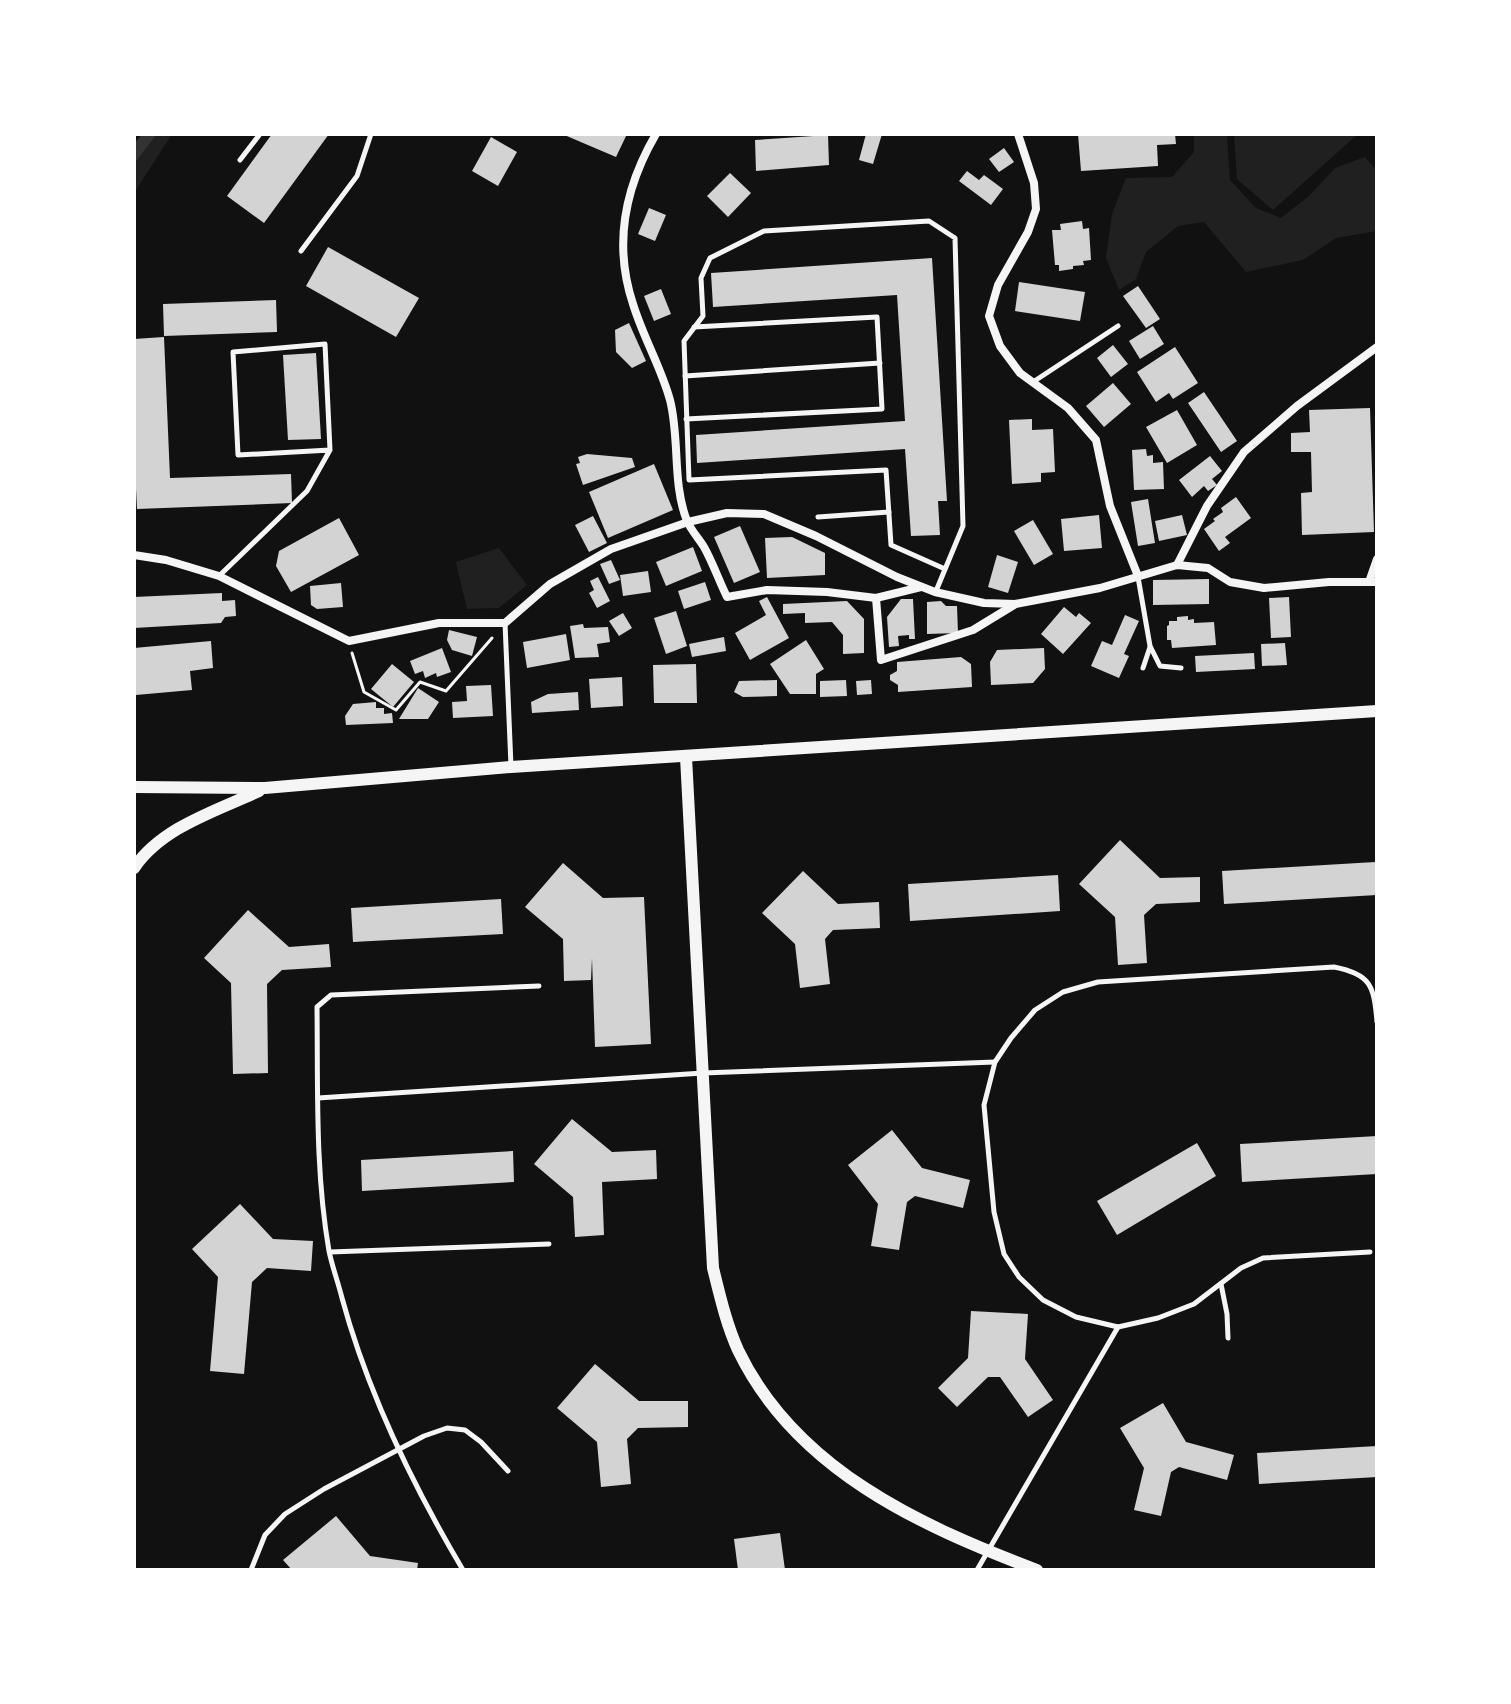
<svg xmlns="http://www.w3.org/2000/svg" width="1511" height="1704" viewBox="0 0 1511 1704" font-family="Ubuntu,sans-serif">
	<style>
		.green { fill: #202020 }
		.water { fill: #333 }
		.building { fill: #d3d3d3 }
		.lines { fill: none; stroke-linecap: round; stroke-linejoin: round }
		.path { stroke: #f5f5f5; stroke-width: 3 }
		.service { stroke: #f5f5f5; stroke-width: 5 }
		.minor { stroke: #f5f5f5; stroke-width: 8 }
		.tertiary { stroke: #f5f5f5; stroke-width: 12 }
	</style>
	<rect width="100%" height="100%" fill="#111"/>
	<g class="green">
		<polygon points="157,134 172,134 134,193 134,164"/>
		<polygon points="1194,134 1227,134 1230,180 1256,208 1281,218 1309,196 1335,168 1365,157 1377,171 1377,231 1336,238 1303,260 1246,272 1204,222 1178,226 1146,252 1136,279 1119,290 1106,258 1112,214 1126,178 1172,177 1194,152"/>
		<polygon points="1234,134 1358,134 1273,210 1237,179"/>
		<polygon points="499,548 527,585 499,608 467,609 456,562"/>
	</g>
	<polygon class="water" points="142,134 157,134 134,164 134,144"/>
	<g class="building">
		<polygon points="272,134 329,134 264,223 227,196"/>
		<polygon points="562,134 627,134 616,157"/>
		<polygon points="866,134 882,134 873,164 859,160"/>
		<polygon points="1078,134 1175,134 1176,144 1157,145 1158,166 1081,171"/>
		<polygon points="828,135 829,165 756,171 755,140"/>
		<polygon points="491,137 517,152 498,186 472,171"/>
		<polygon points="1004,148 1014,162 999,172 989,159"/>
		<polygon points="967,171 979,180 984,175 1003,189 991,205 959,181"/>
		<polygon points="730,173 751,193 728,217 707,196"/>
		<polygon points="649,208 666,215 655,241 638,234"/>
		<polygon points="1082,221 1083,229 1089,228 1091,260 1083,261 1084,265 1073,266 1073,269 1059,271 1059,265 1055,265 1052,230 1061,230 1060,224"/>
		<polygon points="328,247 419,298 396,337 306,286"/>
		<polygon points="932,258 947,501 938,501 940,535 911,536 905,449 697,463 696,435 905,421 897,295 713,307 711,273"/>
		<polygon points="1019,282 1085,292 1080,321 1015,311"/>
		<polygon points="1138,286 1160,319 1146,328 1123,296"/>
		<polygon points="661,289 671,314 654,321 644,296"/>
		<polygon points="276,300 277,332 164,336 163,304"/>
		<polygon points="629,323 646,361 632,368 616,352 615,330"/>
		<polygon points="1153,326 1164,344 1140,359 1129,341"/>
		<polygon points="164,337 170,478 291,474 292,503 137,509 134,448 134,339"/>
		<polygon points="1113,345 1128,364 1111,377 1097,358"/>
		<polygon points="1175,347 1198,383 1173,399 1169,393 1156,402 1137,372"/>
		<polygon points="316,353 321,439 288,440 283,355"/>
		<polygon points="1113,383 1131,404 1104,427 1086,406"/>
		<polygon points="1204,392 1237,441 1221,452 1188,403"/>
		<polygon points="1370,408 1374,532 1302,535 1301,493 1312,492 1311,452 1291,452 1291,433 1310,432 1309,410"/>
		<polygon points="1177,410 1197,445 1167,463 1146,427"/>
		<polygon points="1032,419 1032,430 1053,429 1055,472 1041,473 1041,482 1012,484 1009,420"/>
		<polygon points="1146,449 1147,456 1153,455 1153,463 1163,462 1164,489 1134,490 1132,450"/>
		<polygon points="587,454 632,458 635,467 583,485 576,464 580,463 578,457"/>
		<polygon points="1210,456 1222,471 1212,479 1217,485 1208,491 1204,486 1192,497 1179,480"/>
		<polygon points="654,464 673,510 608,538 589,492"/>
		<polygon points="1236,497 1251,518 1225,537 1230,543 1219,551 1204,529 1215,521 1213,519 1223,512 1221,508"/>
		<polygon points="1148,499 1155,543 1138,546 1131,502"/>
		<polygon points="1099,515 1102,548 1064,551 1061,519"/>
		<polygon points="1182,515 1187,535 1159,541 1155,521"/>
		<polygon points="593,516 607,543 589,552 575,525"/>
		<polygon points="339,518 359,555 291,592 276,566 279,551"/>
		<polygon points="1033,520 1053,554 1034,565 1014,531"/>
		<polygon points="740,526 760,572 734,583 714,537"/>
		<polygon points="792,537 825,553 825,575 767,578 765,538"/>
		<polygon points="693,547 702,571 666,586 656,562"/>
		<polygon points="997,555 1018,562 1008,593 988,587"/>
		<polygon points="611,560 620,580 609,584 600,564"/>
		<polygon points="648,571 651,592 623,596 620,575"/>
		<polygon points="598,577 610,601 597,608 589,593 594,590 590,581"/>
		<polygon points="1209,579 1209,604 1153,605 1153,580"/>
		<polygon points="705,582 711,600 684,609 678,591"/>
		<polygon points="341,583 343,607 317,609 311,605 310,586"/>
		<polygon points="222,593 222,601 235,600 236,616 225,617 221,623 134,628 134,597"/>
		<polygon points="767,597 789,638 750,660 735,633 766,615 759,601"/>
		<polygon points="1289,597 1291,637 1271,638 1269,598"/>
		<polygon points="901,599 913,599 915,639 909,639 909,635 898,636 899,646 889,647 887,617"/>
		<polygon points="847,601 864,619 864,653 843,654 843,635 832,622 805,623 805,613 783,614 783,604"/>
		<polygon points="941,601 946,606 957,606 958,633 927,634 927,602"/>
		<polygon points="1064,607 1076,617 1079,613 1091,623 1063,654 1041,634"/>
		<polygon points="676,611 687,646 666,654 654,618"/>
		<polygon points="623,613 632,628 619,636 609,621"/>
		<polygon points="1125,615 1139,621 1124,654 1129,656 1119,678 1091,666 1102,641 1112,645"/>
		<polygon points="1188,616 1188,620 1194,619 1194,623 1214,622 1216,645 1172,648 1171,640 1167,640 1167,626 1169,625 1169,621 1177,621 1177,617"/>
		<polygon points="583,624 584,628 608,627 610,642 597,644 599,657 575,658 570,626"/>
		<polygon points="449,630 477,637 472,656 452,650 447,640"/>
		<polygon points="566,634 570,660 527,668 523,642"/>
		<polygon points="724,637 726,651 692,657 689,644"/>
		<polygon points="806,640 824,669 816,674 816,694 790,694 770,664"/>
		<polygon points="211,641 213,668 190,671 192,690 136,695 134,648"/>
		<polygon points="1285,643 1287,665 1262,666 1261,644"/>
		<polygon points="442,648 451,672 437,677 436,673 425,678 423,671 415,674 410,661"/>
		<polygon points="1044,648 1045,669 1033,683 991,685 990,662 997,650"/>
		<polygon points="1254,653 1255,669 1196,672 1195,656"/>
		<polygon points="961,657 971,664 972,687 898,692 898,685 890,680 890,675 897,671 897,662"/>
		<polygon points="392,664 414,682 393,707 371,689"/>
		<polygon points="696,664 697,703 654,703 653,665"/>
		<polygon points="622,677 623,706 591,708 589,679"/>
		<polygon points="777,680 777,696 743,697 734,692 739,681"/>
		<polygon points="846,680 847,696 820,697 820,681"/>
		<polygon points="871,680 872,694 857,695 856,681"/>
		<polygon points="491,685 493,716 453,718 452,702 467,701 466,686"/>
		<polygon points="418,688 439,702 428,719 399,719"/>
		<polygon points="578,692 579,710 532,713 531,702 548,694"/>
		<polygon points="376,702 376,708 384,708 384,714 392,713 393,723 346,725 345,716 353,704"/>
		<polygon points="1120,840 1160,878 1200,877 1200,902 1156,904 1144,915 1147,963 1118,965 1115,917 1079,884"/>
		<polygon points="1375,862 1377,895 1224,904 1222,871"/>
		<polygon points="563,863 603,898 644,897 651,1044 595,1047 592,958 591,980 564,981 563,939 525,907"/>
		<polygon points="803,871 838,904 879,902 880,928 833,930 825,939 830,984 800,988 795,944 762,913"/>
		<polygon points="1058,875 1060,911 910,921 908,884"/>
		<polygon points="501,899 503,934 353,942 351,908"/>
		<polygon points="248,910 289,947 329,944 331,967 282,970 267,984 268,1073 233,1074 231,983 204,958"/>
		<polygon points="572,1119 612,1152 656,1150 657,1179 602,1182 604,1235 575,1237 573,1197 534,1164"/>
		<polygon points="892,1130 922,1168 970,1180 963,1208 915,1196 907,1202 899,1250 871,1246 878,1204 848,1165"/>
		<polygon points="1377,1136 1377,1174 1242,1182 1240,1144"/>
		<polygon points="1197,1143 1216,1176 1117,1235 1097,1201"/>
		<polygon points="513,1151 514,1182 362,1191 361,1160"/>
		<polygon points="240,1204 273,1239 313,1241 311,1271 267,1268 252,1282 244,1374 210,1371 218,1277 192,1249"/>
		<polygon points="971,1311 1028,1314 1025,1359 1053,1400 1028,1417 1000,1377 988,1377 957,1407 938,1388 968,1358"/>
		<polygon points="595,1364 639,1401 688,1401 688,1427 638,1428 627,1439 631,1484 601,1487 597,1442 557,1408"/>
		<polygon points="1163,1403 1186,1442 1234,1455 1227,1480 1179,1467 1171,1472 1161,1516 1134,1510 1144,1468 1120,1428"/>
		<polygon points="1377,1446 1377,1477 1259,1484 1257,1453"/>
		<polygon points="336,1516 370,1556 418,1563 417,1570 292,1570 283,1560"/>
		<polygon points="780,1533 785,1570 738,1570 734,1539"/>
	</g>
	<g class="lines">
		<polyline class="path" points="352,653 364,692 396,710 420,682 446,691 492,638"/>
		<g class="service">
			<polyline points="240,160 260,134"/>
			<polyline points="301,251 357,176 371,134"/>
			<polyline points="685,376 880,363"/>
			<polyline points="1033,382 1118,326"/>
			<polyline points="686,419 882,409 877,317 694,327"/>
			<polyline points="818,517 889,512"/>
			<polyline points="219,576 307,491 330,450 325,344 233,352 238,455 330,450"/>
			<polyline points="1138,577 1150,646 1160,666 1181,668"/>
			<polyline points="936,591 963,526 955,238 929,221 764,231 710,258 701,278 703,316 684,341 689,480 886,470 891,545 945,569"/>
			<polyline points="505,623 511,766"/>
			<polyline points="1143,668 1150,647"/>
			<polyline points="318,1098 703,1073 995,1062"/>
			<polyline points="330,1252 549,1244"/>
			<path d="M 1370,1252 L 1263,1258 L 1241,1268 L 1194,1304 L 1158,1318 L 1118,1327 L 1076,1317 L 1043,1300 L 1019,1277 L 1004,1254 L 994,1212 L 984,1105 L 995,1062 L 1011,1038 L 1035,1010 L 1063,992 L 1098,982 L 1334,967 C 1371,974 1374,986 1377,1022"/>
			<polyline points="1221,1284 1227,1314 1228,1338"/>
			<polyline points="251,1570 265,1535 285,1514 324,1489 424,1436 447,1428 465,1430 481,1442 508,1471"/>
			<path d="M 463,1570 C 412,1484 368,1394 342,1298 C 338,1282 332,1266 329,1251 C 315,1171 318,1088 317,1007 L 331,995 L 539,986"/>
			<polyline points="977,1570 1118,1327"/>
		</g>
		<g class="minor">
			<path d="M 656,134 C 625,187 613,244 633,304 C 643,337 661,367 670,400 C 680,439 672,483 687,521 C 691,530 699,539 704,547 C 713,563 719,581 727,597 L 767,590 L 827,592 L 876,598 L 921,587"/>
			<polyline points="1018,134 1034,183 1036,209 1028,232 998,285 989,316 1000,346 1020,373 1068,408 1096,440 1110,506 1138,576"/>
			<polyline points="134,555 166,560 219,576 349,641 439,623 505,623 550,584 611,549 688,522 727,513 764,514 816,536 897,577 935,592 984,603 1015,604 1100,588 1177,565 1208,568 1230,582 1264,588 1329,582 1377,582"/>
			<polyline points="1177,565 1207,506 1244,452 1297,406 1377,347"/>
			<polyline points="1369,582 1377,559"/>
			<polyline points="876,598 881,660 973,630 1014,605"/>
		</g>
		<g class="tertiary">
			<path d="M 686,757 L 713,1268 C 720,1296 726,1323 738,1350 C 795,1469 920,1526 1037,1570"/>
			<polyline points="134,787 265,788 511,767 1377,711"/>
			<path d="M 134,868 C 162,827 216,811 259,791"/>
		</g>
	</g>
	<rect width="1511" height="1704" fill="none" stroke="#ffffff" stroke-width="272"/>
</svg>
